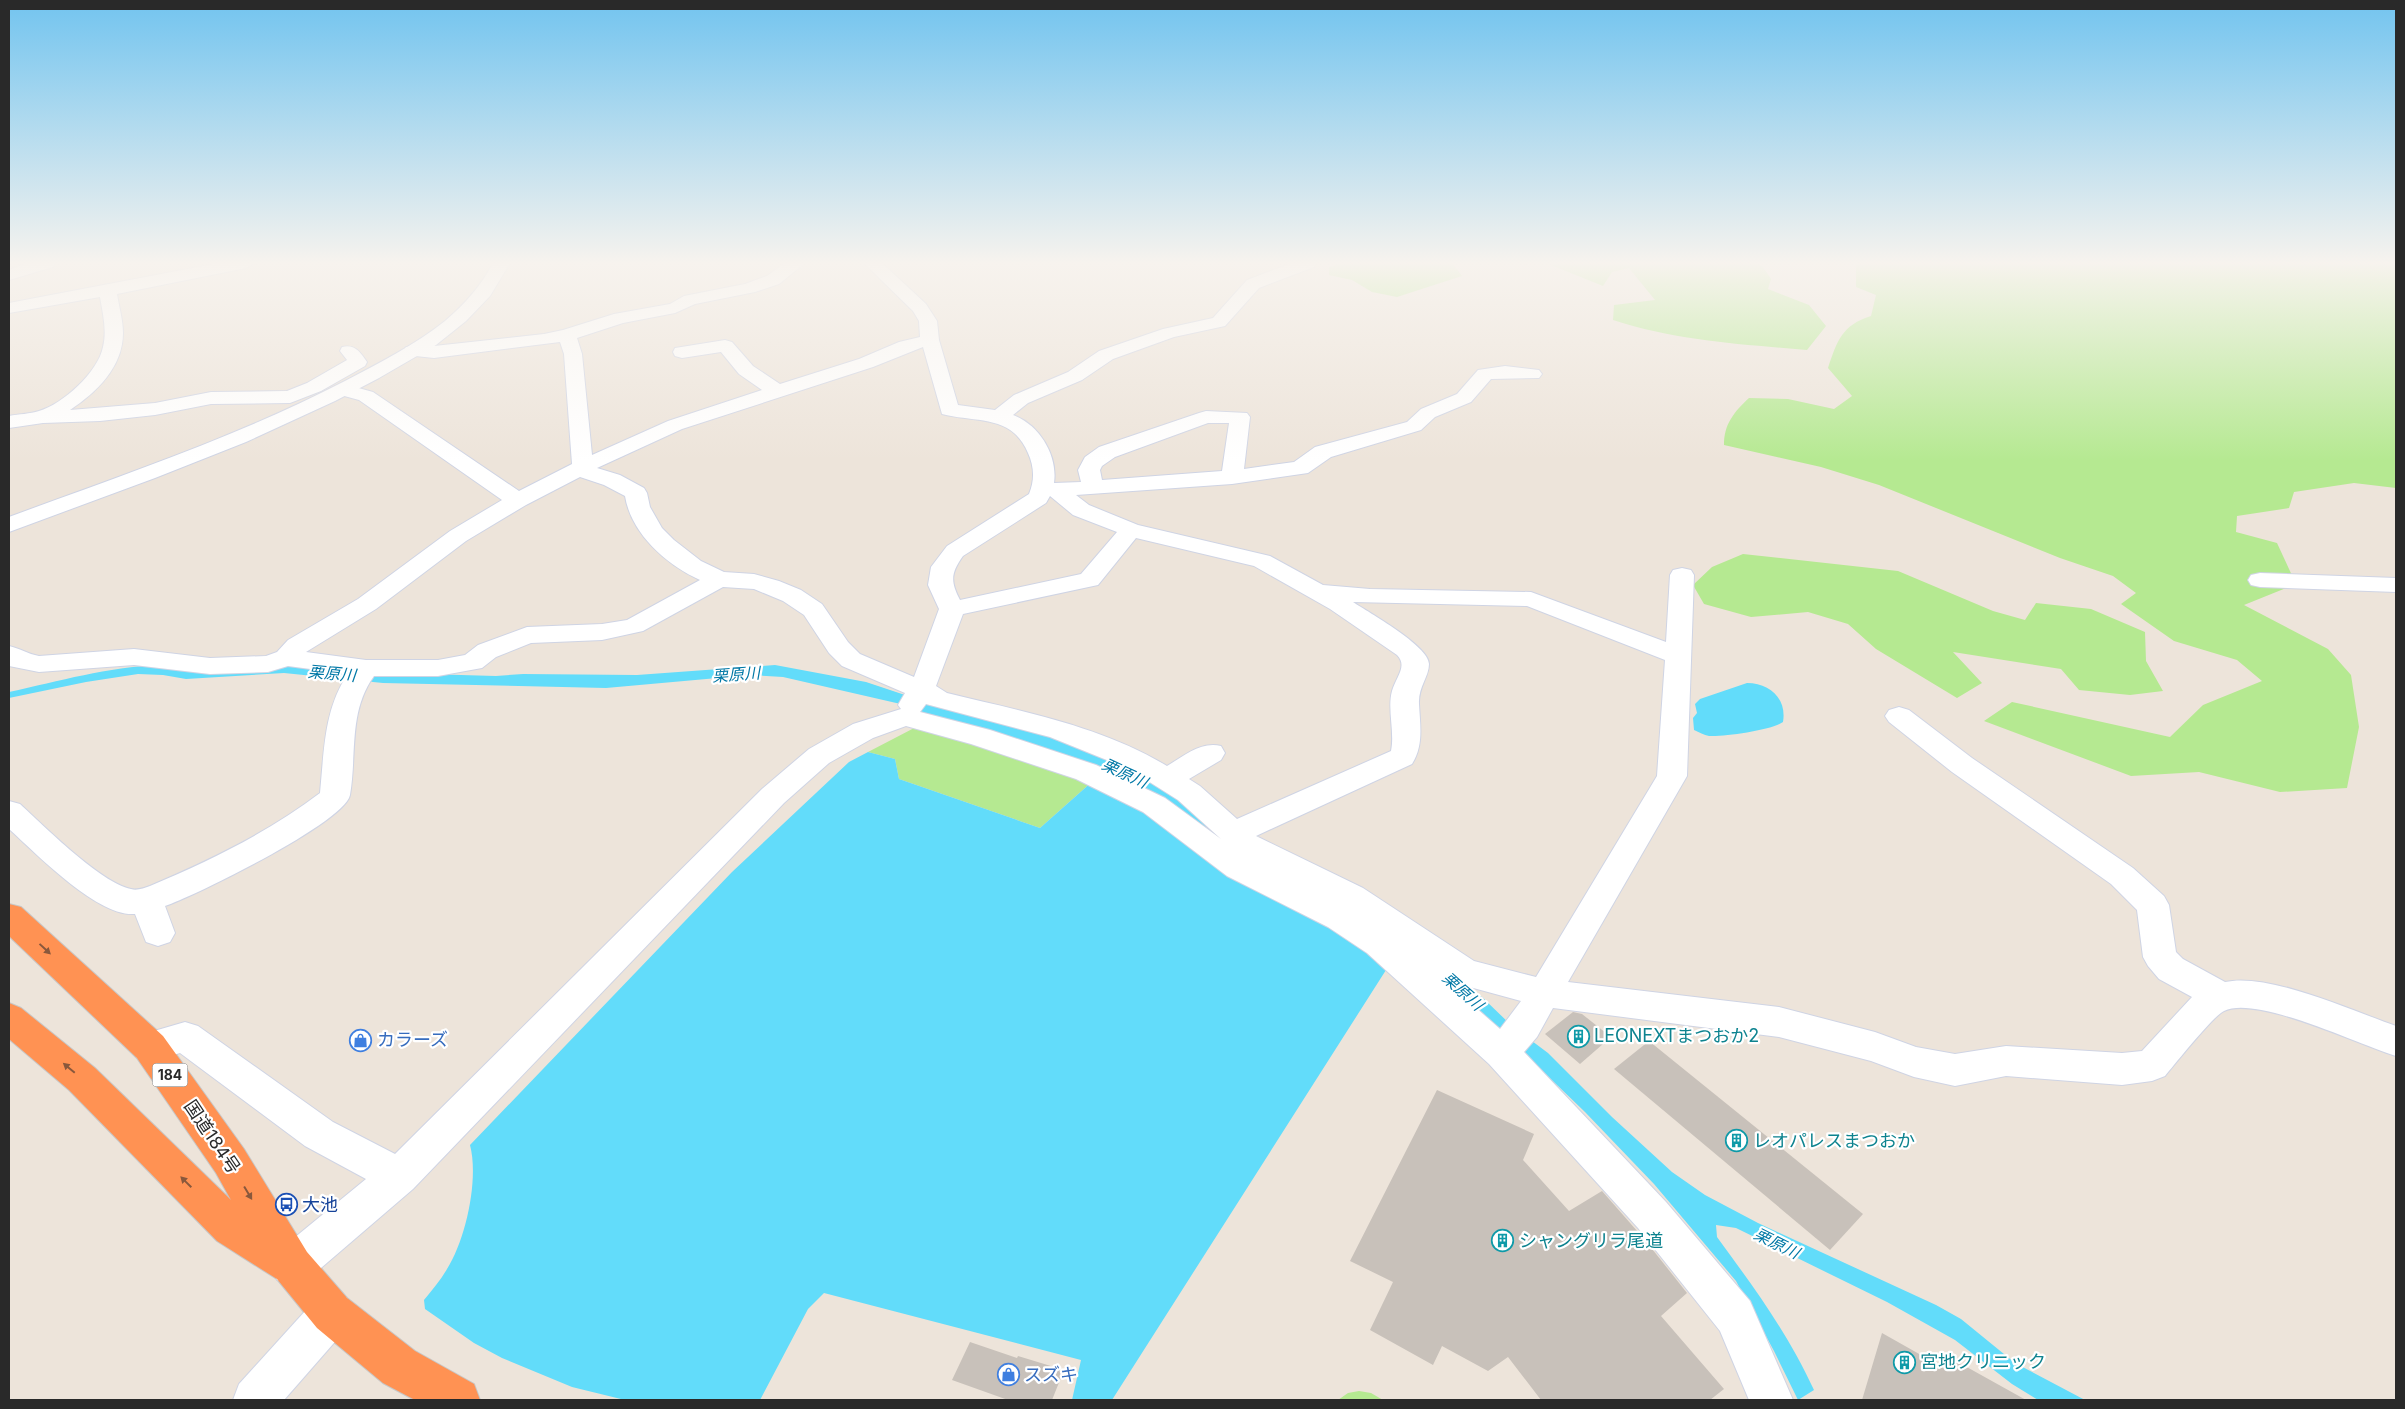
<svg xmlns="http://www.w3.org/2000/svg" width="2405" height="1409" viewBox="0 0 2405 1409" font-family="Inter,'Noto Sans JP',sans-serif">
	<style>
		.green { fill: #b5e991 }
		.water { fill: #62dcfa }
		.building { fill: #c8c1ba }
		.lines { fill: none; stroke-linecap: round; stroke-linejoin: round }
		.street-casing { stroke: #cfd4e4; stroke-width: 2 }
		.secondary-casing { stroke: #cfd4e4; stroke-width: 2 }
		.highway-casing { stroke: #c7c7c7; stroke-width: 2 }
		.street { fill: #fff; fill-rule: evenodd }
		.secondary { fill: #fff; fill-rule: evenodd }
		.highway { fill: #ff9253; fill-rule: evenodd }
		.oneway { fill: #89583c }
		.labels { text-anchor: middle; stroke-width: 4.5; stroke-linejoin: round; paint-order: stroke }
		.shield { fill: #fff; stroke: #696969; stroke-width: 1 }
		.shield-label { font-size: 14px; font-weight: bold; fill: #292929 }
		.water-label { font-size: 16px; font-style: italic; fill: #0178a6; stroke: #fff }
		.near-culture-label { font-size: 18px; fill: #0d838f; stroke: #fff; text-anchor: start }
		.near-shop-label { font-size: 18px; fill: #366cbe; stroke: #fff; text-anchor: start }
		.near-street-label { font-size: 18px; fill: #292929; stroke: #fff }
		.near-transit-label { font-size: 18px; fill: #164399; stroke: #fff; text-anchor: start }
	</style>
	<rect width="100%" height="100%" fill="#ede4da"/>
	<g class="green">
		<polygon points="1343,263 1452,263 1462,276 1397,297 1372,292 1352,280 1329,275 1329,267"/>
		<path d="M 1553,263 L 1756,263 L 1763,267 L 1771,279 L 1768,289 L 1809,305 L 1826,326 L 1807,350 C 1739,344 1678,341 1613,320 L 1614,305 L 1655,300 L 1629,268 L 1612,272 L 1603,286 L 1551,265 Z"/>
		<path d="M 1856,263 L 2396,263 L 2396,488 L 2354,483 L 2294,492 L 2289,508 L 2237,516 L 2236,532 L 2277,543 L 2296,584 L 2244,605 L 2328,649 L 2351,675 L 2359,727 L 2347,788 L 2280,792 L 2199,772 L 2131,776 L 1984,721 L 2012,702 L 2170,737 L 2203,705 L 2262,681 L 2237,660 L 2174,641 L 2121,604 L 2136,593 L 2113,576 L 2060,558 L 1879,485 L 1821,467 L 1724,445 C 1724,424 1734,412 1749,398 L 1788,399 L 1834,409 L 1852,396 L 1828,368 C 1837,341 1842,325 1871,316 L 1876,295 L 1856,287 Z"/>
		<polygon points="1743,554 1898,571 1993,611 2025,620 2036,603 2091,609 2145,632 2146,661 2163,691 2130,695 2079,690 2061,669 1953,652 1982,683 1957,698 1876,649 1848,624 1808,612 1751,617 1704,604 1693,585 1712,567"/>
		<polygon points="918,726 1094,780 1040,828 899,779 895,759 868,752"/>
		<polygon points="1359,1391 1371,1393 1383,1400 1338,1400 1348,1393"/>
	</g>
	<g class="water">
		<path d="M 160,665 L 291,665 L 425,674 L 496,676 L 523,674 L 637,675 L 775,665 L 866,682 L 908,696 L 994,716 L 1123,759 L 1458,978 L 1484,999 L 1512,1026 L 1548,1053 L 1612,1117 L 1672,1172 L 1705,1195 L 1758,1223 L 1936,1305 L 1961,1319 L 2015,1363 L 2085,1400 L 2038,1400 L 2012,1384 L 1955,1340 L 1887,1302 L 1736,1228 L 1716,1225 L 1717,1237 C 1755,1289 1787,1332 1814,1390 L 1798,1400 L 1774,1351 L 1736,1281 L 1654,1184 L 1585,1112 L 1505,1035 L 1203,831 L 905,705 L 783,677 L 751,675 L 606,688 L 383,683 L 284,673 L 186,679 L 163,675 L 138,674 L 86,682 L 9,698 L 9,692 C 60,681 107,667 160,665 Z"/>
		<path d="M 1747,683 C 1770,683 1787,699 1783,722 C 1772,730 1724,737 1709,736 C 1704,735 1699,732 1694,730 L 1693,718 L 1697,713 L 1695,704 L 1700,699 Z"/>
		<path d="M 868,752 L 895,759 L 899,779 L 1040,828 L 1094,780 L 1341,924 L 1386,970 L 1112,1400 L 1072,1400 L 1081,1360 L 824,1293 L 808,1309 L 760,1400 L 625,1400 L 572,1387 L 502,1358 L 474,1343 L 425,1309 L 424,1300 C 432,1290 441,1280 447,1269 C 466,1239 479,1179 470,1145 L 732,872 L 849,762 Z"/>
	</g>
	<g class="building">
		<polygon points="1573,1012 1582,1014 1611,1037 1580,1064 1545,1034"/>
		<polygon points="1649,1041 1863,1214 1830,1250 1614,1069"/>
		<polygon points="1437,1090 1534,1134 1523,1160 1569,1211 1602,1191 1645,1240 1687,1293 1661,1316 1724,1389 1710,1400 1541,1400 1508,1357 1488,1371 1442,1346 1433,1365 1370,1330 1393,1282 1350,1261"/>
		<polygon points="1882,1333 1944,1368 1947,1356 2026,1400 1862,1400"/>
		<polygon points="970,1342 1017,1358 1018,1356 1064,1370 1052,1400 1008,1400 952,1380"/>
	</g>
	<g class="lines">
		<defs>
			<g id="street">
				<polygon points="28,263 55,263 53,267 9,280 9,270"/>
				<path d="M 219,263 L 254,263 L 246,268 L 117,294 C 119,307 123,320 123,333 C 123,367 97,392 70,410 L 155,403 L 211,392 L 287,391 L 307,383 L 347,360 L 340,351 L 342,347 C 355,344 360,352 367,362 L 365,366 L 321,391 L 290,403 L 211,404 L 155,415 L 100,421 L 43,423 L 9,428 L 9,416 C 19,414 30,414 39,411 C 63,404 98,372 103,347 C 107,331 103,314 100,297 L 9,313 L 9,303 Z"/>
				<path d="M 785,263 L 805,263 L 779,284 L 755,292 L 695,304 L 675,313 L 623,323 L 577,338 L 582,354 L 592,455 L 668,421 L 762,390 L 739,374 L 721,352 L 682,358 L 675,356 L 673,352 L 675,348 L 725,340 L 732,342 L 753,366 L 780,384 L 859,359 L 899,342 L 920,337 L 919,321 L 913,311 L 864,263 L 882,263 L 926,304 L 937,321 L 939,340 L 958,405 L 995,410 L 1014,395 L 1068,372 L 1099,351 L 1163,329 L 1213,318 L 1247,280 L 1292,263 L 1316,263 L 1314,267 L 1259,288 L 1225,326 L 1174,337 L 1113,359 L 1082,380 L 1028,403 L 1013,415 C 1040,425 1058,456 1054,483 L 1081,482 L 1078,470 L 1085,457 L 1099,447 L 1199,413 L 1206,411 L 1247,413 L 1250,417 L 1244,469 L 1294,462 L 1315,447 L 1407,422 L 1421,409 L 1457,394 L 1478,370 L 1505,366 L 1539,370 L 1542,374 L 1539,378 L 1491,379 L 1471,402 L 1435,417 L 1421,430 L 1331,457 L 1308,473 L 1232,484 L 1076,495 L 1089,505 L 1138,525 L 1270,556 L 1323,585 L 1370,589 L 1531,592 L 1666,642 L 1670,575 L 1673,570 L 1682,568 L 1691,570 L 1694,575 L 1687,776 L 1568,982 L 1779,1007 L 1875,1032 L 1916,1047 L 1955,1054 L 2006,1046 L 2122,1053 L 2142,1051 L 2192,997 L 2159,979 L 2148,966 L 2143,957 L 2137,910 L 2111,884 L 1952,772 L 1889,722 L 1885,716 L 1889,710 L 1899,707 L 1909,710 L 1972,758 L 2133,868 L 2164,896 L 2169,905 L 2176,952 L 2183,959 L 2225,982 C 2268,972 2353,1011 2396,1026 L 2396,1056 C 2359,1045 2257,995 2224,1011 C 2214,1015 2175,1064 2165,1076 L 2152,1081 L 2122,1085 L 2006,1076 L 1955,1086 L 1914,1077 L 1871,1061 L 1779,1037 L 1553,1008 L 1537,1037 L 1524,1052 L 1666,1202 L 1750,1301 L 1793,1400 L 1749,1400 L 1720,1331 L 1638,1228 L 1489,1064 L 1367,953 L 1328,927 L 1227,876 L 1143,812 L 1076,779 L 971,744 L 906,726 L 873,738 L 829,763 L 784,803 L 413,1189 L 307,1280 L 292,1286 L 277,1280 L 271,1266 L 277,1252 L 366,1179 L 305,1146 L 180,1053 L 150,1062 L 137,1058 L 132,1047 L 137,1036 L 185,1022 L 198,1026 L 333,1122 L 395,1154 L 762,789 L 809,749 L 853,724 L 901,709 L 898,705 L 905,693 L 842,666 L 829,653 L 804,615 L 783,601 L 754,589 L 723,587 L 643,631 L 602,640 L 531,643 L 496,657 L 482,668 L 438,676 L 374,676 C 348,712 357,755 350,795 C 345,822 195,896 165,906 L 175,933 L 170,942 L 158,946 L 146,942 L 135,914 C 97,917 36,853 9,829 L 9,801 L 20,804 C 44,826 101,883 131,889 C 137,891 144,888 150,886 C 209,861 269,832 320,793 C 324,752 324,708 348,674 L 288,666 L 268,672 L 210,674 L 134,665 L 39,672 L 9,666 L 9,646 C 19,648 28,654 39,656 L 134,649 L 210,658 L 266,656 L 277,652 L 288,640 L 358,599 L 450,531 L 502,500 L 359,400 L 337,394 L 334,390 L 337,386 L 344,384 L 373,392 L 519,491 L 572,464 L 564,354 L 560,342 L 434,358 L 406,355 L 404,351 L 406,347 L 434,346 L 544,334 L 563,330 L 614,314 L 670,304 L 684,296 L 745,284 L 767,276 ZM 923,347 L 942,414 C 976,423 1012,414 1028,453 C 1034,466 1035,480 1029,494 L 947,546 L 931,567 L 928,585 L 939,609 L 914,677 L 860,654 L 848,642 L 822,604 L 801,590 L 779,581 L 754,574 L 724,572 L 701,561 L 674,540 L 662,528 L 650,507 L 647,493 L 644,488 L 620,475 L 597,468 L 682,429 L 873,367 ZM 1208,423 L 1229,423 L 1222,471 L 1102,480 L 1100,470 L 1102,466 L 1115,457 ZM 580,477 L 604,485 L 625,496 C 631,534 667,565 700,580 L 627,620 L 602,624 L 527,627 L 478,645 L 465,655 L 438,660 L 366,660 L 306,652 L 376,609 L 466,541 L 526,505 ZM 1050,496 L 1073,515 L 1117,532 L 1081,574 L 960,600 C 950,581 951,573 963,556 L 1046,503 ZM 1136,538 L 1254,566 L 1330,609 L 1397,655 C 1408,666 1396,677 1392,691 C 1387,709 1395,732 1391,751 L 1237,819 L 1200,786 L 1189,779 L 1221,760 L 1225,753 L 1221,746 C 1201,741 1184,756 1167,766 C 1101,726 1021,711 947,693 L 936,686 L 963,614 L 1098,585 ZM 1353,602 L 1527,606 L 1665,660 L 1657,776 L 1536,977 L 1474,961 L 1363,888 L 1256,836 L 1412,764 C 1424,745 1420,725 1419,704 C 1418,687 1429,677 1429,664 C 1429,646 1368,612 1353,602 ZM 926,704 L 1050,737 L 1129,769 L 1178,800 L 1221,839 L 1165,798 L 1096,765 L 990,730 L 920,712 ZM 1466,986 L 1521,1001 L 1500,1029 L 1458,992 Z"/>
				<polygon points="2260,573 2396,578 2396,592 2260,587 2251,585 2248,580 2251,575"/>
				<polygon points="332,1292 347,1298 353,1313 347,1328 284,1400 233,1400 239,1384 317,1298"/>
			</g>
			<path id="secondary" d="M 493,263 L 510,263 L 490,296 L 466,321 L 436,345 L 379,378 L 335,401 L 246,442 L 155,478 L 9,532 L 9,517 C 122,475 237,437 345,381 C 379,363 415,345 445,321 C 465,304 481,286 493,263 Z"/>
			<polygon id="highway" points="9,904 21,907 163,1036 244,1149 307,1252 347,1298 415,1351 474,1384 480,1400 415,1400 383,1383 317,1328 277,1279 217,1241 69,1090 9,1039 9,1003 21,1008 95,1068 231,1200 216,1173 137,1058 9,936"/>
		</defs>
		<use href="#street" class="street-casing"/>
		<use href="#secondary" class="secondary-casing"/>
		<use href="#highway" class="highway-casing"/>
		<use href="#street" class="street"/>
		<use href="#secondary" class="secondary"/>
		<use href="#highway" class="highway"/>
	</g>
	<defs><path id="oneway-solid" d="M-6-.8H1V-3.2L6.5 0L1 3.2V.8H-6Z" transform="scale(1.25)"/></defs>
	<g class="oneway">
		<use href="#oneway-solid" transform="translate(45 949) rotate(43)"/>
		<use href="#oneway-solid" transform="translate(69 1068) rotate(-140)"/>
		<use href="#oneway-solid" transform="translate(186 1182) rotate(-135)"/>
		<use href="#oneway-solid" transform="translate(248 1193) rotate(59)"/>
	</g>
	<linearGradient id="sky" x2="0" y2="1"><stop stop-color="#72c4ef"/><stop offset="0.57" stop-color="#f7f3ee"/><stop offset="1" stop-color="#f7f3ee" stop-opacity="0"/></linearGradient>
	<rect width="2405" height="461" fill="url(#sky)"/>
	<defs>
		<symbol id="building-ring" viewBox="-11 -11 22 22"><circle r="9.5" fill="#fff" stroke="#0f9aa8" stroke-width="1.5"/><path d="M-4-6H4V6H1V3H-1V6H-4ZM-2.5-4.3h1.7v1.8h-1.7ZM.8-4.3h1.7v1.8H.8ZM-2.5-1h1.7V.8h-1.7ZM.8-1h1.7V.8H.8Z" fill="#0f9aa8"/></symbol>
		<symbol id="shop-ring" viewBox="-11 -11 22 22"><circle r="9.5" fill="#fff" stroke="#3f7fe0" stroke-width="1.5"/><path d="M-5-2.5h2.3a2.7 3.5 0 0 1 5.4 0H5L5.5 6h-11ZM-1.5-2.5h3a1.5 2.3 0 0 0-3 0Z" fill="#3f7fe0"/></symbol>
		<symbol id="bus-ring" viewBox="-11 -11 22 22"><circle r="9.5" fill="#fff" stroke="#1a4fb4" stroke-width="1.5"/><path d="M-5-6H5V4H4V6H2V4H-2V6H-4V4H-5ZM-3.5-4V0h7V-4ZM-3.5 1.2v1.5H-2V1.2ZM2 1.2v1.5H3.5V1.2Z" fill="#1a4fb4"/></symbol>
	</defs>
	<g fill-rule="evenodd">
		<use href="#building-ring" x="1566" y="1024" width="25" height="25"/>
		<use href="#shop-ring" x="348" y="1028" width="25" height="25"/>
		<use href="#building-ring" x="1724" y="1128" width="25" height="25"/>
		<use href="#bus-ring" x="274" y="1192" width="25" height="25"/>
		<use href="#building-ring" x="1490" y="1228" width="25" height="25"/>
		<use href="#building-ring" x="1892" y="1350" width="25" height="25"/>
		<use href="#shop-ring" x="996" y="1362" width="25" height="25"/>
	</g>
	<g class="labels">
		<rect class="shield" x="152.5" y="1063.5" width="35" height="23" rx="4"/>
		<g class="shield-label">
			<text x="170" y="1080">184</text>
		</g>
		<g class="water-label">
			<text transform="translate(332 673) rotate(5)" y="6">栗原川</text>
			<text transform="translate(736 674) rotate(-4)" y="6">栗原川</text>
			<text transform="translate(1125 773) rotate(25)" y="6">栗原川</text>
			<text transform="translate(1463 991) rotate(42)" y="6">栗原川</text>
			<text transform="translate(1777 1243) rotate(26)" y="6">栗原川</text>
		</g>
		<g class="near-culture-label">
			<text x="1594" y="1042">LEONEXTまつおか2</text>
			<text x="1753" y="1147">レオパレスまつおか</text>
			<text x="1519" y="1247">シャングリラ尾道</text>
			<text x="1920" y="1368">宮地クリニック</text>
		</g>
		<g class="near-shop-label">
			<text x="377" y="1046">カラーズ</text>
			<text x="1024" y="1381">スズキ</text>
		</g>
		<g class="near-street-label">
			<text transform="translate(212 1137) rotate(56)" y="6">国道184号</text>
		</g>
		<g class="near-transit-label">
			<text x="302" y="1211">大池</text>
		</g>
	</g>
	<rect width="2405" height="1409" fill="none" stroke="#292929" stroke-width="20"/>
</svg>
